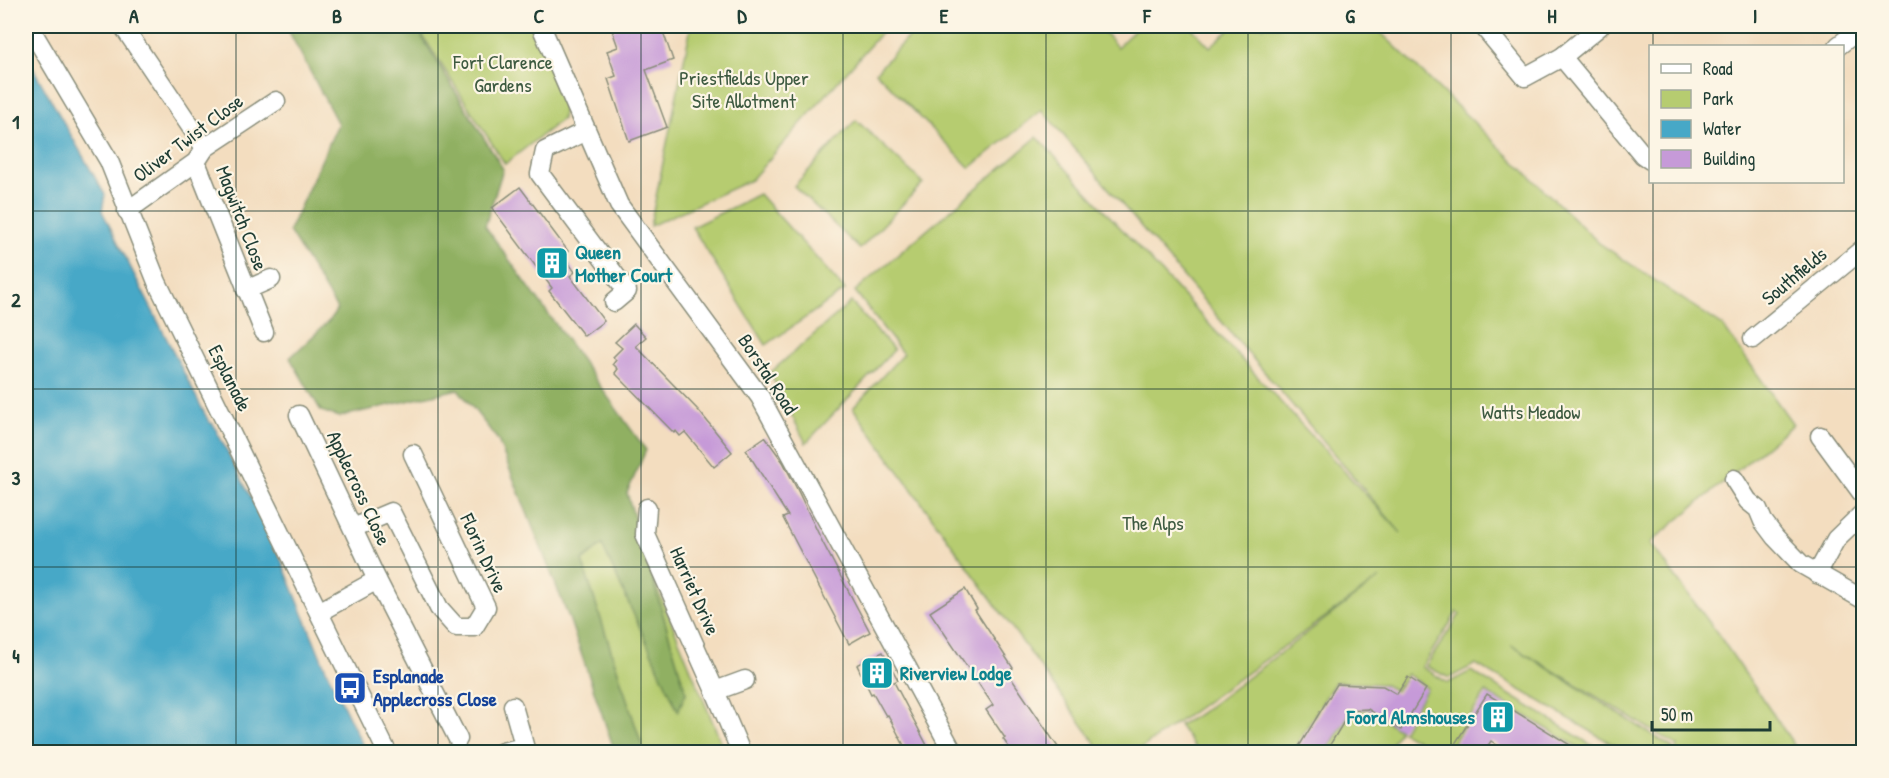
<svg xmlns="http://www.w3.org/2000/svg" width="1889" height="778" viewBox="0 0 1889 778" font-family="'Patrick Hand',sans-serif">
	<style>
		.green { fill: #b6cc70; stroke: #6a8452; stroke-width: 1.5 }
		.forest { fill: #90b062; stroke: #58764b; stroke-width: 1.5 }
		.water { fill: #47a8c7; stroke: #33727e; stroke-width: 1.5 }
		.building { fill: #c69ad8 }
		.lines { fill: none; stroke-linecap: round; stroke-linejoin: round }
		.minor-casing { stroke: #898d7a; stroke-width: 21 }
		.minor { stroke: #fff; stroke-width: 18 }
		.grid { fill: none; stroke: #1f3d34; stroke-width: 1.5; stroke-opacity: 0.55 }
		.labels { text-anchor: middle; stroke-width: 4.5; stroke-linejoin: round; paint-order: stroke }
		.park-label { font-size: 20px; fill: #3d5a40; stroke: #fcf5e5 }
		.street-label { font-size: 20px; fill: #1f3d34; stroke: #fcf5e5 }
		.culture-label { font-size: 20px; font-weight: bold; fill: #0d838f; stroke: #fcf5e5; text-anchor: start }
		.transit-label { font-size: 20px; font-weight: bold; fill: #164399; stroke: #fcf5e5; text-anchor: start }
		.neatline { fill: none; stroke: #1f3d34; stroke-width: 2 }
		.grid-label { font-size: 20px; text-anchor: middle; font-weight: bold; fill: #1f3d34 }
	</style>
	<rect width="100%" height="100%" fill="#fcf5e5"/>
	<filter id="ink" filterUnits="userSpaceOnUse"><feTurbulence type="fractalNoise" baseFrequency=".0167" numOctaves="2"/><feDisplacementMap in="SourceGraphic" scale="12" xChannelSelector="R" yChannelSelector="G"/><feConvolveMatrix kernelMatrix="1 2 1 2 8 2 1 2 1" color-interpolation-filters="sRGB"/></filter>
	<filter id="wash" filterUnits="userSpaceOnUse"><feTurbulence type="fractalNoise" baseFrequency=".008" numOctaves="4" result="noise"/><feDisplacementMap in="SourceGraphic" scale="24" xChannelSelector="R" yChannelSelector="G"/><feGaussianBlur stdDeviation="1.35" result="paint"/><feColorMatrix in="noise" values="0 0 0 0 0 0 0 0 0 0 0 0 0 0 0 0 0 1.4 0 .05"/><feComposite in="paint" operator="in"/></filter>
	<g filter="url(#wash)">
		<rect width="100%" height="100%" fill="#f3ddbf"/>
		<g class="green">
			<polygon points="431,26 535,26 564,105 562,119 505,164 423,36"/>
			<polygon points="691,26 887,26 751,180 650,226"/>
			<polygon points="918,26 1099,26 1117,47 1139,26 1190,26 1210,47 1233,26 1374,26 1599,243 1723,326 1793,424 1650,543 1718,634 1799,752 1675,752 1678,746 1511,645 1673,748 1671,752 1626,752 1476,664 1449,678 1426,666 1460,614 1457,612 1422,667 1448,683 1471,671 1603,752 1586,752 1486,692 1447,752 1415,752 1422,743 1402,732 1427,688 1407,674 1396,691 1383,684 1335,682 1292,752 1198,752 1179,725 1199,714 1380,578 1136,752 1102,752 853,408 903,354 855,291 1037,137 1401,533 1042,110 970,168 876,72"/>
			<polygon points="856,120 923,183 860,249 794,186"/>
			<polygon points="759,194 845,290 766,345 692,227"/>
			<polygon points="851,302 894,350 806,443 770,373"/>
			<polygon points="602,545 678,710 686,693 649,568 725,752 644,752 582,561"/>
			<polygon points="1352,710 1368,710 1400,730 1386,752 1326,752"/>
		</g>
		<polygon class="forest" points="286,26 430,26 422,37 503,169 485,226 646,450 627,493 686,693 678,711 602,545 582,561 644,752 615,752 569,618 498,440 458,389 339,417 321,411 290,358 331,319 337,309 289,231 338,124"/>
		<polygon class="water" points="26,56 105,195 102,211 209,422 213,424 273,540 324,665 366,752 26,752"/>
		<g id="blocks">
			<g class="building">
				<polygon points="623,26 661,26 673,60 646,70 667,127 629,141 608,79 616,76 607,51 618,47 612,30"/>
				<polygon points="520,187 568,251 563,255 575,272 570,276 604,321 584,336 549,291 552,288 492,208"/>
				<polygon points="634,324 646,337 636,346 699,411 732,452 714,467 685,432 680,436 676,431 674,433 615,373 618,369 613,364 616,360 613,357 622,348 615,342"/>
				<polygon points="765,437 783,462 798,491 823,543 870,632 849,644 783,518 788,516 746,450"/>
				<polygon points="965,589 977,609 975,610 1013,668 1007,672 1062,753 1013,753 1003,739 1005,738 986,710 993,705 930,612"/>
				<polygon points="883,652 898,680 894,682 931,753 908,753 888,715 886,716 873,693 871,694 857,665"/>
				<polygon points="1408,677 1426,689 1401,730 1368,709 1351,710 1325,753 1295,753 1337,684 1383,686 1397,694"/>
				<polygon points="1487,694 1583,753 1509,753 1491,741 1483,753 1449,753"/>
			</g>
		</g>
	</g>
	<g filter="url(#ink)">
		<use href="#blocks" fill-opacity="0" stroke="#898d7a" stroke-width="1.5"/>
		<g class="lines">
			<defs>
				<g id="minor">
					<polyline points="29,26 109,161 157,282 387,752"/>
					<polyline points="123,26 205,148"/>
					<polyline points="541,26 619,205 760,397 953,752"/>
					<polyline points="1483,26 1525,77 1562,57 1600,26"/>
					<polyline points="1838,46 1864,26"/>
					<polyline points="1562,57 1643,155 1650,160"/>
					<polyline points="586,131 545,151 540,174 627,291 614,302"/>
					<polyline points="196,162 264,332"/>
					<polyline points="127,211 196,162 205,148 276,101"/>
					<polyline points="246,290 271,279"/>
					<polyline points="1753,339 1864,248"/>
					<polyline points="299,415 377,580 458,739"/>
					<polyline points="1820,436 1864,496"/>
					<polyline points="1734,479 1748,501 1758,509 1763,521 1775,537 1801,564 1864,600"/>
					<polyline points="647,508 645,534 715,691 741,752"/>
					<polyline points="353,528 391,512 439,608 456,627 474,627 486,607 413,454"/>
					<polyline points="1817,574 1836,539 1864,512"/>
					<polyline points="319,612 377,580"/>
					<polyline points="715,691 745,680"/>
					<polyline points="513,706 526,752"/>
					<polyline points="502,752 524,747"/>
				</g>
			</defs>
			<use href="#minor" class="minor-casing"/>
			<use href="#minor" class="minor"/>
		</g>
	</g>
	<path class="grid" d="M 236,26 L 236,752M 438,26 L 438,752M 641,26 L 641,752M 843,26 L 843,752M 1046,26 L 1046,752M 1248,26 L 1248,752M 1451,26 L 1451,752M 1653,26 L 1653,46M 1653,182 L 1653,752M 26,211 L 1864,211M 26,389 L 1864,389M 26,567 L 1864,567"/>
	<defs>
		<symbol id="building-square" viewBox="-11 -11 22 22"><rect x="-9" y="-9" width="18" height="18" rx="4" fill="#0f9aa8" stroke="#fcf5e5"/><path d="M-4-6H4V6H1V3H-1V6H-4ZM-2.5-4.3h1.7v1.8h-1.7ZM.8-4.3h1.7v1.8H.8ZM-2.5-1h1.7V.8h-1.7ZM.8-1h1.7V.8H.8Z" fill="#fff"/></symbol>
		<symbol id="bus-square" viewBox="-11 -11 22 22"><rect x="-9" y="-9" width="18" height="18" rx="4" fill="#1a4fb4" stroke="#fcf5e5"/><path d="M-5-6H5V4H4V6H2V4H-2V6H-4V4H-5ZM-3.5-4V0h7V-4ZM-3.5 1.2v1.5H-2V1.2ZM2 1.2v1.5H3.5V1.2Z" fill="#fff"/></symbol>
	</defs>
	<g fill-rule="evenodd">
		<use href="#building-square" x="533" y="244" width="38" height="38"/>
		<use href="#building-square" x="858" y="654" width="38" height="38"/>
		<use href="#bus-square" x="331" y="669" width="38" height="38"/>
		<use href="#building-square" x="1479" y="698" width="38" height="38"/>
	</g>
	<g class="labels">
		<g class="park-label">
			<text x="503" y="69">Fort Clarence<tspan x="503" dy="23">Gardens</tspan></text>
			<text x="744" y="85">Priestfields Upper<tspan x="744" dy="23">Site Allotment</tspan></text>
			<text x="1531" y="419">Watts Meadow</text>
			<text x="1153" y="530">The Alps</text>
		</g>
		<g class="street-label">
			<text transform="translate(188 138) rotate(-37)" y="7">Oliver Twist Close</text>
			<text transform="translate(242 218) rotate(69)" y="7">Magwitch Close</text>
			<text transform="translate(1794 276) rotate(-40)" y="7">Southfields</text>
			<text transform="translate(768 374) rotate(57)" y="7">Borstal Road</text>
			<text transform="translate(230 378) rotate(63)" y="7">Esplanade</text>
			<text transform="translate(359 488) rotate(65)" y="7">Applecross Close</text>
			<text transform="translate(484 553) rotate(65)" y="7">Florin Drive</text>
			<text transform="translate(695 591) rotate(66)" y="7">Harriet Drive</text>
		</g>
		<g class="culture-label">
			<text x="575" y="259">Queen<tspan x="575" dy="23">Mother Court</tspan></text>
			<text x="900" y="680">Riverview Lodge</text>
			<text x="1475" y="724" text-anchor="end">Foord Almshouses</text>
		</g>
		<g class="transit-label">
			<text x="373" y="683">Esplanade<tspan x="373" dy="23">Applecross Close</tspan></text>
		</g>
	</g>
	<rect width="1889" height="778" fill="none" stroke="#fcf5e5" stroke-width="66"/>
	<rect x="1649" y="45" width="195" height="138" fill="#fcf5e5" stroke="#a4ab9e" stroke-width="1.5"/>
	<rect x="1661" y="64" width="30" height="9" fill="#ffffff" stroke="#a4ab9e" stroke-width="1.5"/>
	<text x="1703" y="75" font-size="18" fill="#1f3d34">Road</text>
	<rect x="1661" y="90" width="30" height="18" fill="#b6cc70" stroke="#a4ab9e" stroke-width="1.5"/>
	<text x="1703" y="105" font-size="18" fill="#1f3d34">Park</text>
	<rect x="1661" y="120" width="30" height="18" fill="#47a8c7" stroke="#a4ab9e" stroke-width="1.5"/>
	<text x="1703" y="135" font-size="18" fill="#1f3d34">Water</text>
	<rect x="1661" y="150" width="30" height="18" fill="#c69ad8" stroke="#a4ab9e" stroke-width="1.5"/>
	<text x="1703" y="165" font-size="18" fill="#1f3d34">Building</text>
	<path d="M1652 721v9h118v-9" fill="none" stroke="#1f3d34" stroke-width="3"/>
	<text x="1661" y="721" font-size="18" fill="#1f3d34" stroke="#fcf5e5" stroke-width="4.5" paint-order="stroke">50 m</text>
	<rect x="33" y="33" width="1823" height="712" class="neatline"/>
	<g class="grid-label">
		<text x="134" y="23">A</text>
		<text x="337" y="23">B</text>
		<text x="539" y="23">C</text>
		<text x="742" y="23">D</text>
		<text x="944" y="23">E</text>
		<text x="1147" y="23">F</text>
		<text x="1350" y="23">G</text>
		<text x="1552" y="23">H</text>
		<text x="1755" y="23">I</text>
		<text x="16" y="129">1</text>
		<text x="16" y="307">2</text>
		<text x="16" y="485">3</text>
		<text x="16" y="663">4</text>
	</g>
</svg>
